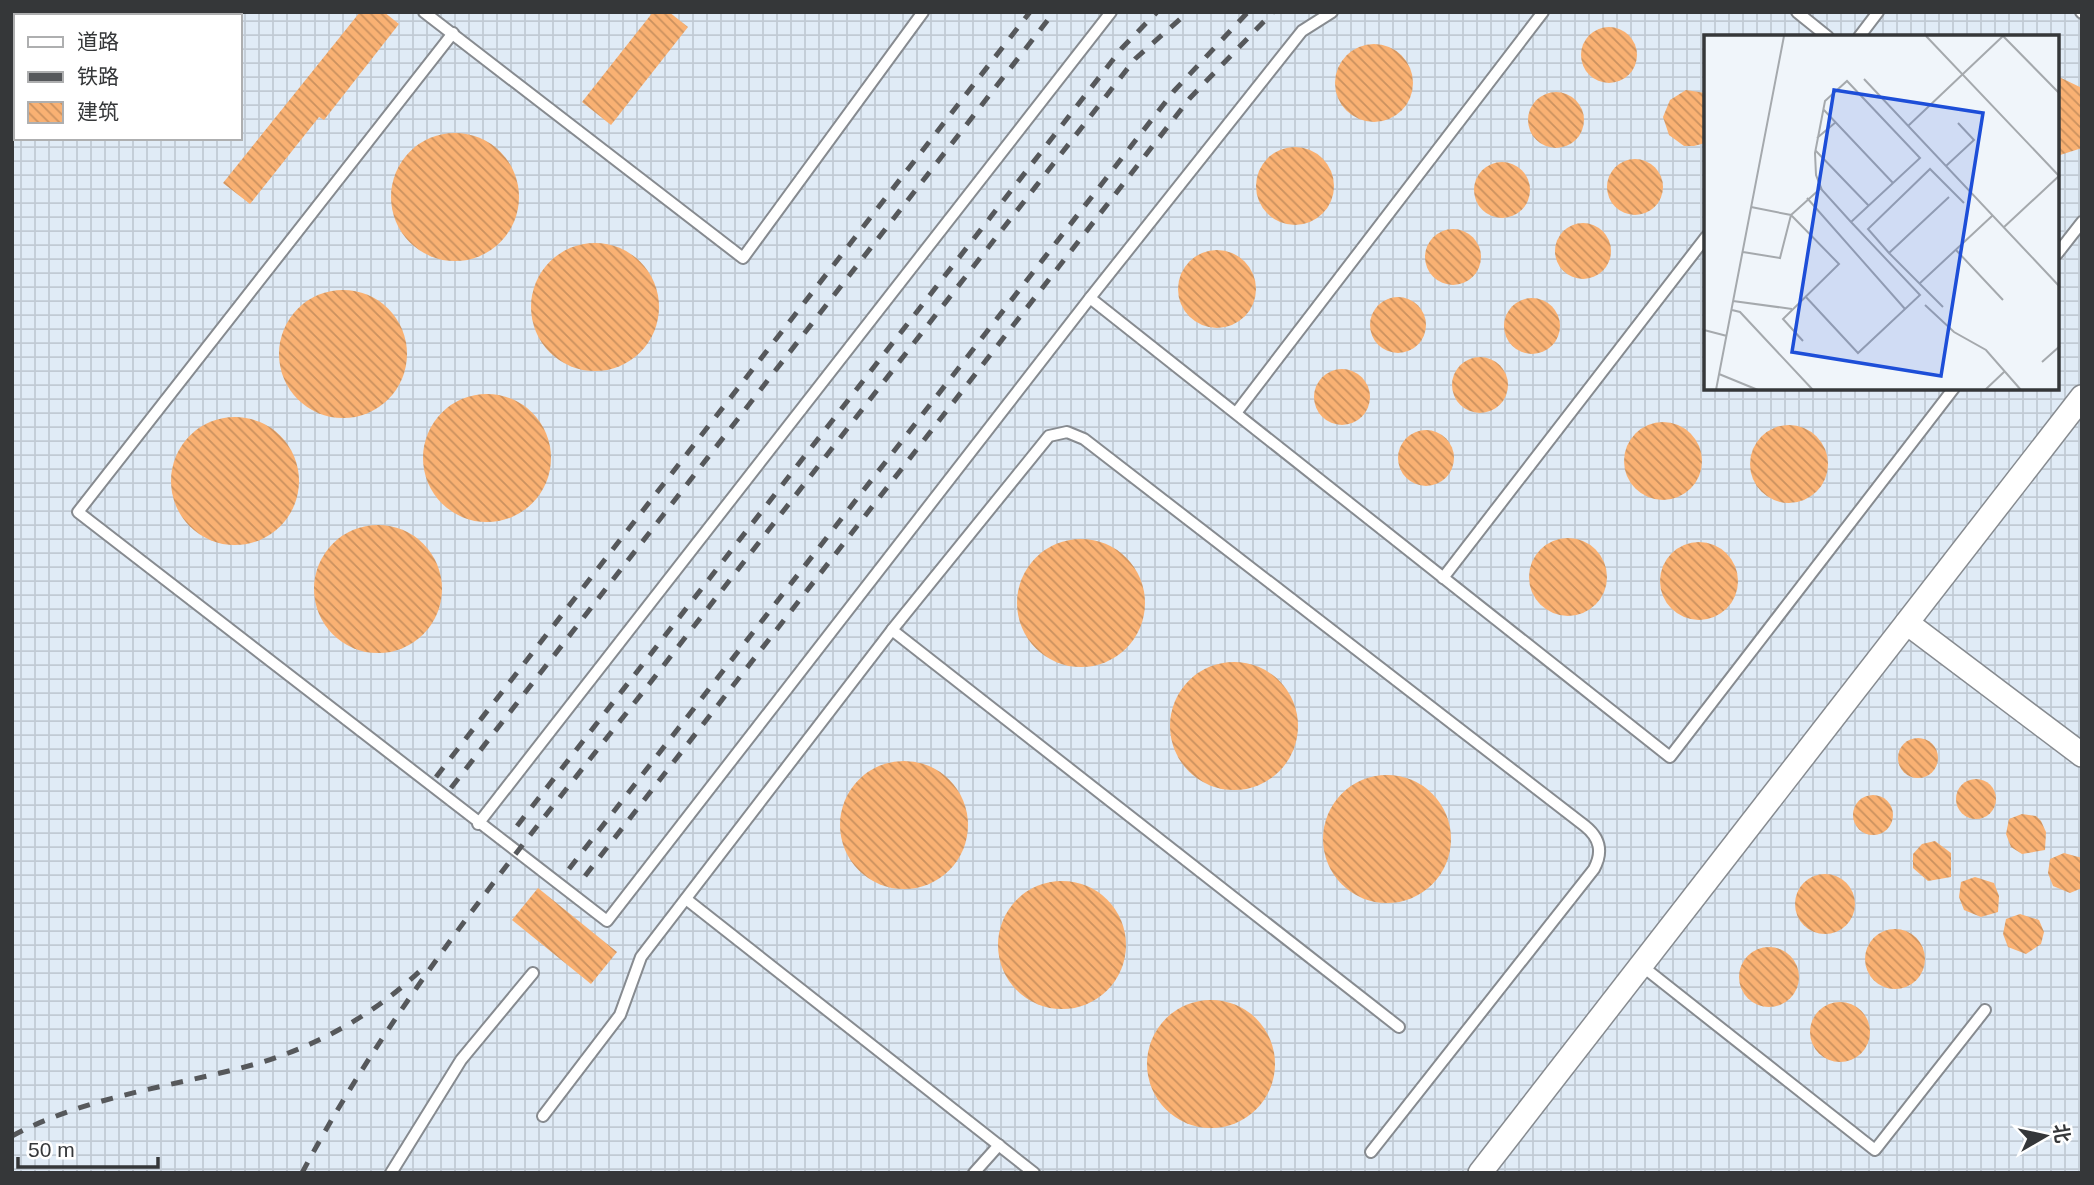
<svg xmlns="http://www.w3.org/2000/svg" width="2094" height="1185" viewBox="0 0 2094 1185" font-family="Arial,'Noto Sans SC',sans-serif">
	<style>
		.industrial { fill: url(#industrial-grid); fill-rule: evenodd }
		.building { fill: url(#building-back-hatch) }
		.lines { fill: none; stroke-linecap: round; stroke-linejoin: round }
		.service-casing { stroke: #878b90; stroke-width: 14 }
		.minor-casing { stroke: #878b90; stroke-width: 26 }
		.service { stroke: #fff; stroke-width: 10 }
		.minor { stroke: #fff; stroke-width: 23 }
		.rail { stroke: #56585b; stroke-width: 5; stroke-dasharray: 12 12; stroke-linecap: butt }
		.inset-road { fill: none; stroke: #a5a9ad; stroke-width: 2 }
		.view { fill: #1d4ed8; fill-opacity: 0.15; stroke: #1d4ed8; stroke-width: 3.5 }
		.inset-edge { fill: none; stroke: #353739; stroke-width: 3.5 }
	</style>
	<defs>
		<pattern id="industrial-grid" width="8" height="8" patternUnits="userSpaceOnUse" patternTransform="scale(1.75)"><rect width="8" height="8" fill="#e0ebf6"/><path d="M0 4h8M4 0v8" fill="none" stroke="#c1cad4"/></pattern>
		<pattern id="building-back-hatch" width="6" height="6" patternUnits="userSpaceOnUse" patternTransform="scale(1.75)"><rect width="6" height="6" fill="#f9b173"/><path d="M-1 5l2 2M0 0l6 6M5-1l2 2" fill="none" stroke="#ca915f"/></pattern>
	</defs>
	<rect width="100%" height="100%" fill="#f0f5fa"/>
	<path class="industrial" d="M 12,12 L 2082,12 L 2082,1173 L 12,1173 ZM 16,16 L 240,16 L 240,138 L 16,138 ZM 1706,37 L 2057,37 L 2057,388 L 1706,388 Z"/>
	<g class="building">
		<polygon points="360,12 384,12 399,24 324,120 319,117 250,204 223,183"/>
		<polygon points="653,12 669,12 688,27 611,125 582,102"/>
		<circle cx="1609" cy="55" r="28"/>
		<circle cx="1374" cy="83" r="39"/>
		<polygon points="2057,76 2082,88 2082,148 2057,156"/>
		<polygon points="1686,90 1705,93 1705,143 1694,146 1684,146 1669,135 1663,117 1670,100"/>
		<circle cx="1556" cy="120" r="28"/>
		<circle cx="455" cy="197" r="64"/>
		<circle cx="1295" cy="186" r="39"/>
		<circle cx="1635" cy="187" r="28"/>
		<circle cx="1502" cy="190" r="28"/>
		<circle cx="1583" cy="251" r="28"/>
		<circle cx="1453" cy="257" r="28"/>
		<circle cx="595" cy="307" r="64"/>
		<circle cx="1217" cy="289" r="39"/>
		<circle cx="343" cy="354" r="64"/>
		<circle cx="1398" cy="325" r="28"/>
		<circle cx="1532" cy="326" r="28"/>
		<circle cx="1480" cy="385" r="28"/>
		<circle cx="1342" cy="397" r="28"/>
		<circle cx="487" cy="458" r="64"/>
		<circle cx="235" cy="481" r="64"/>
		<circle cx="1663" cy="461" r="39"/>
		<circle cx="1789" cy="464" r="39"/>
		<circle cx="1426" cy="458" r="28"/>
		<circle cx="378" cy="589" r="64"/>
		<circle cx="1568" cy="577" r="39"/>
		<circle cx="1081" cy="603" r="64"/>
		<circle cx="1699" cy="581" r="39"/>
		<circle cx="1234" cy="726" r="64"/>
		<circle cx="1918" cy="758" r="20"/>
		<circle cx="904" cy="825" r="64"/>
		<circle cx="1387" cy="839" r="64"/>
		<circle cx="1976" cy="799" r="20"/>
		<circle cx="1873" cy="815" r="20"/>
		<polygon points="2022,814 2036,816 2041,821 2046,832 2045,850 2022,854 2011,847 2006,834 2009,819"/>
		<polygon points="1935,841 1951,853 1951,877 1928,881 1913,868 1913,854 1922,844"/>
		<polygon points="2064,853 2082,858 2082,888 2070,893 2053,886 2048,873 2050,859"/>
		<circle cx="1825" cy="904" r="30"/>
		<polygon points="1975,877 1994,883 1999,896 1998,912 1981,917 1964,910 1959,897 1961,882"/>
		<circle cx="1062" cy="945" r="64"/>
		<polygon points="538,888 617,952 591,984 512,920"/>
		<polygon points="2020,914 2039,920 2044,932 2041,944 2026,954 2008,947 2003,934 2006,919"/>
		<circle cx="1895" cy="959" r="30"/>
		<circle cx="1769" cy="977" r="30"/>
		<circle cx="1211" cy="1064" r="64"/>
		<circle cx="1840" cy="1032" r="30"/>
	</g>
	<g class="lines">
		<defs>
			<g id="service">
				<polyline points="424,12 743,258 923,12"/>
				<polyline points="1797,12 1828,37"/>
				<polyline points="2081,12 2082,13"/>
				<polyline points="144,16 147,12"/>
				<polyline points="453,33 78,512 607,921 1090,298 1302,31 1332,12"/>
				<polyline points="1859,37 1878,12"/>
				<polyline points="2057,254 2082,222"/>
				<polyline points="1090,298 1670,757 1954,388"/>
				<polyline points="1236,413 1543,12"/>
				<polyline points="1443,578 1706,237"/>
				<polyline points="478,824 1111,12"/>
				<polyline points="686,899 1034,1173"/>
				<polyline points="1642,966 1875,1150 1985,1010"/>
				<polyline points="543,1116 620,1015 641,957 892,630"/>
				<path d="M 1371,1152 L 1594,869 C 1603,852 1600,838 1585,826 L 1084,439 L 1067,432 L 1049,436 L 892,630 L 1399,1027"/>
				<polyline points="391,1173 461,1060 533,973"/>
				<polyline points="974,1173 999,1145"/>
			</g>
			<g id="minor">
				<polyline points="1907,623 2082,755"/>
				<polyline points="1480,1173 2082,397"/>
			</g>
		</defs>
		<use href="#service" class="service-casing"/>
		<use href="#minor" class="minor-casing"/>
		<use href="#service" class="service"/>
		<use href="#minor" class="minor"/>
		<g class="rail">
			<polyline points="436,777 1030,12"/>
			<polyline points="451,788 1054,12"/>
			<polyline points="517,826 1122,48 1157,12"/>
			<polyline points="569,869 1174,91 1248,12"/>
			<polyline points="585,876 1190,98 1273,12"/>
			<path d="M 12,1136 C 87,1096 171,1087 252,1065 C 316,1047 374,1015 422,969"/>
			<path d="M 302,1173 C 396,996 527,840 650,683 C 811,475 973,267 1135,59 L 1188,12"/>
		</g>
	</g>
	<g transform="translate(1704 35)">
		<rect width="355" height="355" fill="#f0f5fa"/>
		<path class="inset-road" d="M 222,1 L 356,142M 299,1 L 356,59M 160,44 L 356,252M 119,74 L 189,148M 204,91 L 299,1M 113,103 L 132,87M 111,115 L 165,171M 242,131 L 270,105 L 254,88M 245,162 L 185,218 L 164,194 L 226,134 L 260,168M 103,163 L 201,274M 47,172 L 87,180 L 135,229 L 79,284 L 99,306M 299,193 L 356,140M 252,215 L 299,265M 39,217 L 76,223 L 87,180 L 117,153M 185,218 L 239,272M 215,249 L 288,181M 101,261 L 154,318 L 216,260 L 147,187 L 118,155 L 112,140 L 111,118 L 121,66 L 143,46 L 216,123 L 147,187M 29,266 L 88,274M 221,270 L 250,297 L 282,315 L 317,355M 28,275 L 36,277 L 109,355M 0,295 L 23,301M 338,327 L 356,311M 15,339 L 54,355M 12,355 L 80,1M 281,355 L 300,337"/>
		<path class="view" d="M 130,55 L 279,78 L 237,341 L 88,317 Z"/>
		<rect width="355" height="355" class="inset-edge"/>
	</g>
	<rect width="2094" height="1185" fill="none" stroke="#353739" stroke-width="28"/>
	<rect x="14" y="14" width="228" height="126" fill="#ffffff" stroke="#aeafb0" stroke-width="2"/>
	<rect x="28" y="37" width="35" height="10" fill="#ffffff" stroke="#aeafb0" stroke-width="2"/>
	<text x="77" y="49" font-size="21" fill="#353739">道路</text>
	<rect x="28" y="72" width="35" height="10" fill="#56585b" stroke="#aeafb0" stroke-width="2"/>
	<text x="77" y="84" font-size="21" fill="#353739">铁路</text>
	<rect x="28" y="102" width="35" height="21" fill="url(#building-back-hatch)" stroke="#aeafb0" stroke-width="2"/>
	<text x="77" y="119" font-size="21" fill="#353739">建筑</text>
	<g transform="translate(2045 1136) rotate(81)" stroke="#ffffff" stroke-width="5" paint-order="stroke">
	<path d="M0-5L12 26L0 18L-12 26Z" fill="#353739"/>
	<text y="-10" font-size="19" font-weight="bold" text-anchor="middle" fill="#353739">北</text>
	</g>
	<path d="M18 1157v10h140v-10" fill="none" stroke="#353739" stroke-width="3.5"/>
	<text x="28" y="1157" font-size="21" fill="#353739" stroke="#ffffff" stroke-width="5" paint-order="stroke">50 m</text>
</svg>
